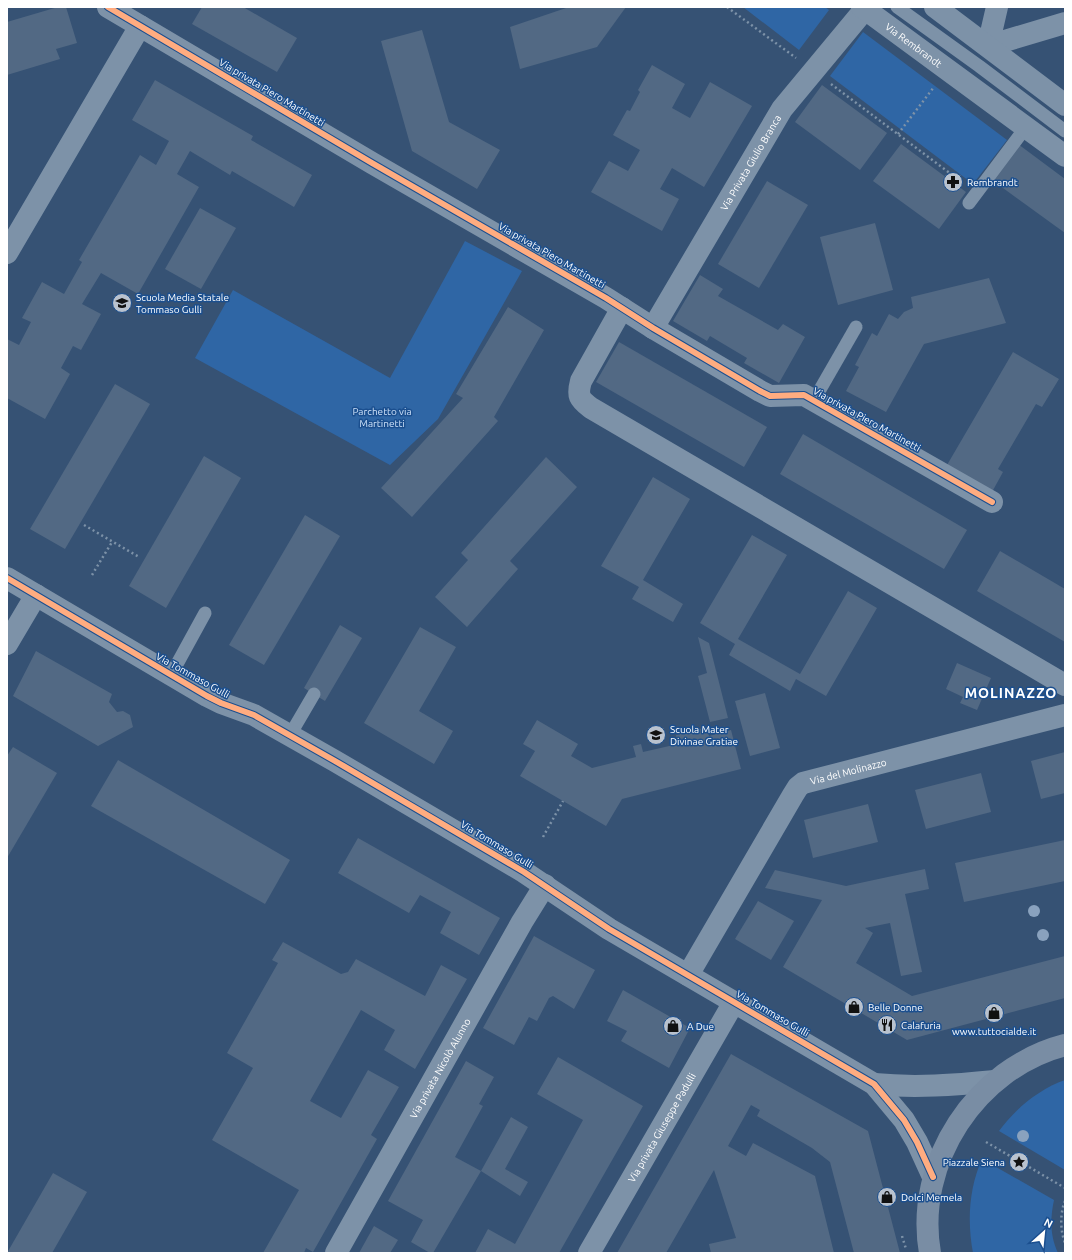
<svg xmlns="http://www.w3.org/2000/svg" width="1072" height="1260" viewBox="0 0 1072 1260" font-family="Ubuntu,sans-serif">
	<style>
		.green { fill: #2f66a5 }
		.building { fill: #526984 }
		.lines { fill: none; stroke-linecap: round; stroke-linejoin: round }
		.path { stroke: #7d92a8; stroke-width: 2.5; stroke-dasharray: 2 3; stroke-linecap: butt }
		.service { stroke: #7d92a8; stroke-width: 13 }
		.minor { stroke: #7d92a8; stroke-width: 22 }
		.tertiary { stroke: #7d92a8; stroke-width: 22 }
		.secondary { stroke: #798da4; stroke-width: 22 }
		.cycleway-casing { stroke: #1b4f8f; stroke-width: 8 }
		.cycleway { stroke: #ffac80; stroke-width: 6 }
		.tree { fill: #8aa2be }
		.labels { text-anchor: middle; stroke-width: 3; stroke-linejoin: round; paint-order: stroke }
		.street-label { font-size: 10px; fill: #fff; stroke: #1b4f8f }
		.poi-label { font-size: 10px; fill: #fff; stroke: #1b4f8f; text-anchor: start }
		.park-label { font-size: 10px; fill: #cfe3fa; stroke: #1b4f8f }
		.district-label { font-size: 14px; font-weight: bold; letter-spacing: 1px; fill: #fff; stroke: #1b4f8f }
	</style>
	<rect width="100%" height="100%" fill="#365274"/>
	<g class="green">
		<polygon points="743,7 825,7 829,10 799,50"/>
		<polygon points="863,32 1007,140 973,184 830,76"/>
		<polygon points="465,241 522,271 438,419 390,465 195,358 233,290 390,378"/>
		<path d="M 1065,1080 L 1065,1170 L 999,1131 C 1015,1109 1039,1089 1065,1080 Z"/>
		<path d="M 982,1159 L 1054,1200 C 1050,1219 1050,1236 1058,1253 L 973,1253 C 967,1221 969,1188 982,1159 Z"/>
	</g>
	<g class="building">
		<polygon points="58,7 66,7 77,43 56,49 60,59 7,75 7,22"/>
		<polygon points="202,7 243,7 297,38 277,72 192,24"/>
		<polygon points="569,7 626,7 597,47 520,69 510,27"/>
		<polygon points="422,30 449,122 500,150 477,189 412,151 381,41"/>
		<polygon points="652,65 685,84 672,108 690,118 710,82 752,106 704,187 672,168 660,189 679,199 662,231 591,192 609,161 628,171 640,150 613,135 627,110 630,111 640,92 638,90"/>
		<polygon points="155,80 253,136 251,140 312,175 294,207 232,171 230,175 190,151 177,174 199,187 138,294 101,273 82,304 101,314 81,350 73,346 61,368 70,374 45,419 7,398 7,339 19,345 31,322 22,318 42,282 64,294 82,262 79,260 140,155 156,165 169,141 132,120"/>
		<polygon points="822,85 887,133 860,170 795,122"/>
		<polygon points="901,144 966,192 939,229 873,181"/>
		<polygon points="1018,144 1065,179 1065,233 992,180"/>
		<polygon points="767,181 808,205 759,288 718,264"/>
		<polygon points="200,208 236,228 201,289 165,269"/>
		<polygon points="875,223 893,290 838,305 820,237"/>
		<polygon points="700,275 723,289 718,296 778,330 783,324 805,337 779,383 744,363 747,358 710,336 707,341 673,321"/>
		<polygon points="989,278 1006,323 924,344 886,412 846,391 859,367 855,365 872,333 877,336 889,314 898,319 904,312 913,308 911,297"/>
		<polygon points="508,307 544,330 494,417 498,421 412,517 381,488 463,398 456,394"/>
		<polygon points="619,342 767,427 744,467 596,382"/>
		<polygon points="1013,352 1059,379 1042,407 1036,404 998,469 1003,472 992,492 947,465"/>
		<polygon points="115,384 150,404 65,549 30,529"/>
		<polygon points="803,434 967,530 944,569 780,474"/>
		<polygon points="204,456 241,478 166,608 129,586"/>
		<polygon points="546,457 577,487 510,561 518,569 467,627 435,597 468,560 461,553"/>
		<polygon points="653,477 690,499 643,580 683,604 673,622 632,599 639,587 601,566"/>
		<polygon points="305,515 340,536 264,665 229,645"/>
		<polygon points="752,535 787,555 738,639 800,674 848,591 877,608 826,696 796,679 790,691 729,655 735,644 700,623"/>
		<polygon points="1000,551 1065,589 1065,642 977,591"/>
		<polygon points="340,625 362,638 325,701 304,688"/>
		<polygon points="420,627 456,647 419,711 453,731 434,764 364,723"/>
		<polygon points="698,637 709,643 728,718 710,722 698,676 707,673"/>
		<polygon points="36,651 112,694 109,702 117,712 123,711 130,715 133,727 98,746 13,696"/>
		<polygon points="957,663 991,678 977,710 960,703 963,697 946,689"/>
		<polygon points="765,693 780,748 750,756 735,701"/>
		<polygon points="537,720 578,744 571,756 592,768 636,757 633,746 641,744 643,752 678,744 676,735 707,727 709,736 731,730 741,769 622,799 606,826 520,776 535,751 523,744"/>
		<polygon points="13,747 57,773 7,858 7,756"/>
		<polygon points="1065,752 1065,793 1041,799 1031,761"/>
		<polygon points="118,760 290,860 265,904 91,806"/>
		<polygon points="981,773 991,812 926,829 915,790"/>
		<polygon points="868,804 878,842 813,858 804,820"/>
		<polygon points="358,838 500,918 479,955 440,933 451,912 420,895 409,913 338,873"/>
		<polygon points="1065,840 1065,881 964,902 955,863"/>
		<polygon points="925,869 929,889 905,894 922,972 901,976 890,923 865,928 873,933 856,963 912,996 1065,956 1065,998 907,1040 783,967 822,900 765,888 775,870 846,886"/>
		<polygon points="758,901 794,921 771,960 735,939"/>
		<polygon points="534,936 595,970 574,1009 553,996 549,998 537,1021 529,1017 514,1045 483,1028"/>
		<polygon points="283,942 341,974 348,972 356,959 425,996 441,965 467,979 415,1069 384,1050 395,1030 361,1010 310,1101 341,1118 368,1070 399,1087 371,1135 377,1139 313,1252 306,1248 304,1253 263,1253 299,1190 212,1140 253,1068 227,1053 278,963 272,960"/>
		<polygon points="623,990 690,1028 669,1068 621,1041 627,1031 607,1021"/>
		<polygon points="731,1054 868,1131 900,1253 854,1253 830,1162 812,1148 757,1116 760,1110 751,1105 728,1146 746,1156 753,1143 815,1176 834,1253 711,1253 709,1244 736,1238 714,1170 666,1253 617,1253"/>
		<polygon points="558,1057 643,1106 559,1253 475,1253 488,1229 515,1244 583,1120 537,1094"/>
		<polygon points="466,1061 494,1077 479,1104 483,1106 455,1157 481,1171 433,1253 430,1253 411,1242 423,1220 388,1201"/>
		<polygon points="511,1117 528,1127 505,1169 528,1182 520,1196 481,1171"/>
		<polygon points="53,1173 87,1192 52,1253 7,1253"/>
		<polygon points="374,1226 398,1240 390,1253 359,1253"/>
	</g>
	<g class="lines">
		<g class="path">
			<polyline points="727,7 796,58"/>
			<polyline points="831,84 963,183"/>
			<polyline points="898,134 934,87"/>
			<polyline points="84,525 139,557"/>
			<polyline points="92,575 112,542"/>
			<polyline points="543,837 563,801"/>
			<polyline points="986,1142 1065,1188"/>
			<path d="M 1065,1201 C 1060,1213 1060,1230 1065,1243"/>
			<polyline points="902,1236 906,1249"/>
		</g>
		<g class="service">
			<polyline points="897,7 979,66 1065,131"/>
			<polyline points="969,203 1026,127"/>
			<polyline points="814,400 856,327"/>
			<polyline points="171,675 205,613"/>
			<polyline points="290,735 314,694"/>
		</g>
		<g class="minor">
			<polyline points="108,7 372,163 606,298 653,328 760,391 770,396 804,395 992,502"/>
			<polyline points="997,7 988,46 1065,23"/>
			<polyline points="7,253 140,26"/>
			<path d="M 622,308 L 581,381 C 577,396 579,399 591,408 L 1065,685"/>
			<path id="s1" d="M 653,328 L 782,109 L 865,9"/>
			<polyline points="7,578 207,696 221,703 254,715 335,761 524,872 609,929 874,1084 904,1120 917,1142 933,1177"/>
			<polyline points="7,644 36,595"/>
			<path id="s2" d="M 688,975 L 793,795 L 798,787 L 803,783 L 1065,715"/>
			<path d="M 874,1084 C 915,1088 955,1085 995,1081"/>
			<path id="s3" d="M 336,1253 L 522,922 L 545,885"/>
			<path id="s4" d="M 589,1253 L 734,1002"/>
		</g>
		<g class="tertiary">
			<path id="s5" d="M 862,7 L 1065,156"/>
			<polyline points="935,7 1065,105"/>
		</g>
		<path class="secondary" d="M 930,1253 C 914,1162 976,1068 1065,1045"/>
		<defs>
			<g id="cycleway">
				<polyline points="108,7 372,163 606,298 653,328 760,391 770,396 804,395 992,502"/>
				<polyline points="7,578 207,696 221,703 254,715 335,761 524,872 609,929 874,1084 904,1120 917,1142 933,1177"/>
			</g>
		</defs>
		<use href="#cycleway" class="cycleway-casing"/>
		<use href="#cycleway" class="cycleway"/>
	</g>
	<g class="tree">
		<circle cx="1034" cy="911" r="6"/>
		<circle cx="1043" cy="935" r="6"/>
		<circle cx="1023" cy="1136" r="6"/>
	</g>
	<defs>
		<symbol id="pharmacy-disc" viewBox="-11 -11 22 22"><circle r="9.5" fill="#b9c2ce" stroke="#1b4f8f"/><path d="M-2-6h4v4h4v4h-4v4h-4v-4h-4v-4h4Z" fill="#111"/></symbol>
		<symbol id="school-disc" viewBox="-11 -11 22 22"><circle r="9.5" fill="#b9c2ce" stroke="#1b4f8f"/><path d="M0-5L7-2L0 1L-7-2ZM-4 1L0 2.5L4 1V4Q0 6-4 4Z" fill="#111"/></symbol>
		<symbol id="shop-disc" viewBox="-11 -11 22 22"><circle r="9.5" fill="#b9c2ce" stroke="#1b4f8f"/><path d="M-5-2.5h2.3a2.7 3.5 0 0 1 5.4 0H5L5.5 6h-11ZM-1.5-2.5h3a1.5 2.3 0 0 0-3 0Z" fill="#111"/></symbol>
		<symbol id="restaurant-disc" viewBox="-11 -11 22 22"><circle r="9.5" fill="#b9c2ce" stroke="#1b4f8f"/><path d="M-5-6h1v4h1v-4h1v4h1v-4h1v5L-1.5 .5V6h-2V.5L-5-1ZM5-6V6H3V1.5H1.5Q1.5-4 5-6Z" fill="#111"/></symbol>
		<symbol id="sight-disc" viewBox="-11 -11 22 22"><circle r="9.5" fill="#b9c2ce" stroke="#1b4f8f"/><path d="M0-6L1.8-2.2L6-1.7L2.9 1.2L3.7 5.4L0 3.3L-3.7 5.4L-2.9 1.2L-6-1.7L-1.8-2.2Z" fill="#111"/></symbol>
	</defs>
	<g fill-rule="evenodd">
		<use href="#pharmacy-disc" x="942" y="171" width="22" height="22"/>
		<use href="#school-disc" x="111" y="292" width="22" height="22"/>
		<use href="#school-disc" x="645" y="724" width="22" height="22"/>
		<use href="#shop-disc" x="843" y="996" width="22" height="22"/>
		<use href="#shop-disc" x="983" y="1002" width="22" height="22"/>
		<use href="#restaurant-disc" x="876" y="1014" width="22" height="22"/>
		<use href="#shop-disc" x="662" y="1015" width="22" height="22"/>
		<use href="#sight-disc" x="1008" y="1151" width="22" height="22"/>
		<use href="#shop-disc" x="876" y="1186" width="22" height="22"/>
	</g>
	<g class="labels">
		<g class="street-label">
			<text dy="4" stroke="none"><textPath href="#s5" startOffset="64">Via Rembrandt</textPath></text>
			<text transform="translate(272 92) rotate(31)" y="4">Via privata Piero Martinetti</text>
			<text dy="4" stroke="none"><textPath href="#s1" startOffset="192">Via Privata Giulio Branca</textPath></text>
			<text transform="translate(552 255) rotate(30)" y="4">Via privata Piero Martinetti</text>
			<text transform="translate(867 419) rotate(29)" y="4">Via privata Piero Martinetti</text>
			<text transform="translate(193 675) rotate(29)" y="4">Via Tommaso Gulli</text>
			<text dy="4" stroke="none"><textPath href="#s2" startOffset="271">Via del Molinazzo</textPath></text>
			<text transform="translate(497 844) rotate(31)" y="4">Via Tommaso Gulli</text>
			<text transform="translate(773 1013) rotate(30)" y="4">Via Tommaso Gulli</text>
			<text dy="4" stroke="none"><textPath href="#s3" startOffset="212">Via privata Nicolò Alunno</textPath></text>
			<text dy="4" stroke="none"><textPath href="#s4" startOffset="145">Via privata Giuseppe Padulli</textPath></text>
		</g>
		<g class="poi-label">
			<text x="967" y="186">Rembrandt</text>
			<text x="136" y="301">Scuola Media Statale<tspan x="136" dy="12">Tommaso Gulli</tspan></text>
			<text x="670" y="733">Scuola Mater<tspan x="670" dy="12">Divinae Gratiae</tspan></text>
			<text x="868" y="1011">Belle Donne</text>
			<text x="901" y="1029">Calafuria</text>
			<text x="687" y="1030">A Due</text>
			<text x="994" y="1035" text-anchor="middle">www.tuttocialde.it</text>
			<text x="1005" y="1166" text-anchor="end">Piazzale Siena</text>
			<text x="901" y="1201">Dolci Memela</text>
		</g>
		<g class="park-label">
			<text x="382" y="415">Parchetto via<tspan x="382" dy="12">Martinetti</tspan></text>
		</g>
		<g class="district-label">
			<text x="1011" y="698">MOLINAZZO</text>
		</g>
	</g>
	<rect width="1072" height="1260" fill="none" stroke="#ffffff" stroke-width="16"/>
	<g transform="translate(1044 1232) rotate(27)" stroke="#1b4f8f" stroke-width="3" paint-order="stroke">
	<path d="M0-3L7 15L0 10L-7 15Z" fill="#ffffff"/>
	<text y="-6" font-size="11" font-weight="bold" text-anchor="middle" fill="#ffffff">N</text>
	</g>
</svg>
